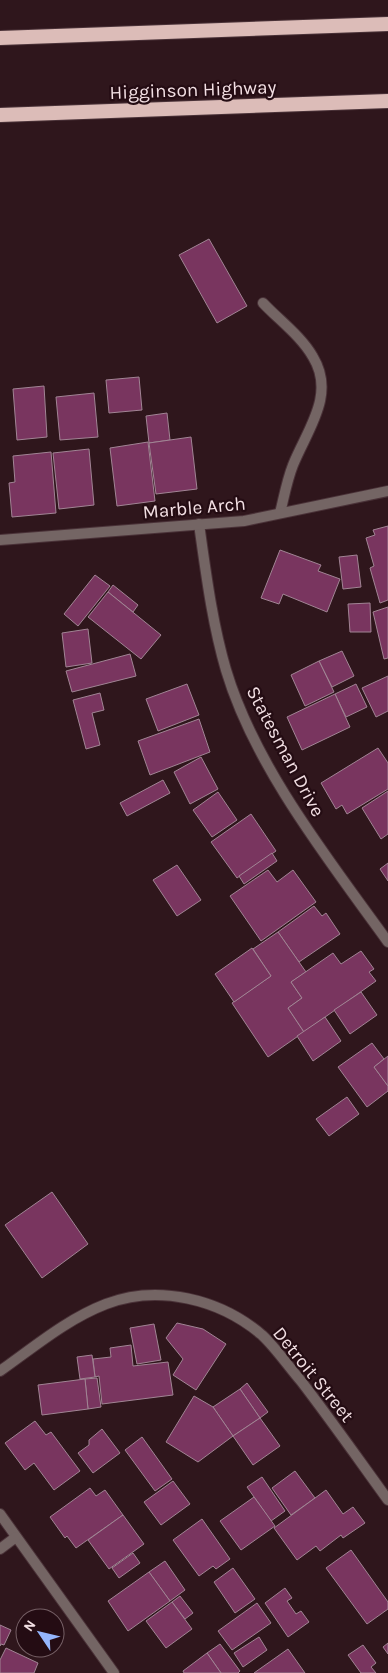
<svg xmlns="http://www.w3.org/2000/svg" width="388" height="1673" viewBox="0 0 388 1673" font-family="Karla,sans-serif">
	<style>
		.building { fill: #79355f; stroke: #a18494 }
		.lines { fill: none; stroke-linecap: round; stroke-linejoin: round }
		.service-casing { stroke: #4a3238; stroke-width: 12 }
		.minor-casing { stroke: #4a3238; stroke-width: 12 }
		.trunk-casing { stroke: #4a3238; stroke-width: 16 }
		.service { stroke: #746564; stroke-width: 10 }
		.minor { stroke: #746564; stroke-width: 10 }
		.trunk { stroke: #dcbcb8; stroke-width: 14 }
		.labels { text-anchor: middle; stroke-width: 4.5; stroke-linejoin: round; paint-order: stroke }
		.street-label { font-size: 19px; fill: #f2dfe3; stroke: #240c13 }
	</style>
	<rect width="100%" height="100%" fill="#2f161c"/>
	<g class="building">
		<polygon points="209,239 247,306 217,323 179,255"/>
		<polygon points="139,377 142,410 109,413 106,380"/>
		<polygon points="44,386 47,437 17,440 13,389"/>
		<polygon points="94,393 98,437 60,440 56,397"/>
		<polygon points="167,413 170,440 149,443 146,416"/>
		<polygon points="191,437 197,489 156,494 149,443"/>
		<polygon points="148,442 155,501 117,506 110,448"/>
		<polygon points="89,449 94,505 59,509 53,453"/>
		<polygon points="51,452 56,513 12,517 9,483 15,482 13,456"/>
		<polygon points="388,526 388,600 380,603 370,568 374,566 366,538 375,535 373,530"/>
		<polygon points="280,550 321,565 318,571 340,579 327,612 283,594 279,604 261,598"/>
		<polygon points="357,555 361,587 343,589 339,557"/>
		<polygon points="95,575 110,586 78,626 64,614"/>
		<polygon points="113,585 138,605 133,612 108,592"/>
		<polygon points="108,592 161,635 141,659 88,617"/>
		<polygon points="370,603 371,632 350,632 348,604"/>
		<polygon points="388,607 388,658 384,659 373,612"/>
		<polygon points="88,629 92,663 66,667 62,633"/>
		<polygon points="342,651 354,676 332,687 319,661"/>
		<polygon points="130,654 136,676 72,692 66,671"/>
		<polygon points="319,661 334,692 305,706 291,675"/>
		<polygon points="388,676 388,711 376,717 362,688"/>
		<polygon points="187,684 199,715 158,731 146,699"/>
		<polygon points="356,684 367,707 346,717 335,694"/>
		<polygon points="100,693 104,710 92,713 100,745 86,749 73,700"/>
		<polygon points="335,694 350,727 302,750 287,717"/>
		<polygon points="199,719 210,752 150,775 138,741"/>
		<polygon points="378,748 388,763 388,789 347,814 342,805 336,809 321,783"/>
		<polygon points="201,757 218,789 190,804 174,772"/>
		<polygon points="163,780 170,793 127,816 120,803"/>
		<polygon points="388,791 388,834 381,839 362,808"/>
		<polygon points="218,792 237,820 212,837 193,810"/>
		<polygon points="251,814 276,851 237,878 211,842"/>
		<polygon points="272,853 277,861 244,884 239,876"/>
		<polygon points="388,863 388,881 380,869"/>
		<polygon points="177,865 201,900 177,916 153,880"/>
		<polygon points="268,870 277,882 293,870 316,902 261,941 230,896"/>
		<polygon points="314,906 322,916 326,913 340,934 299,962 278,932"/>
		<polygon points="278,932 306,972 291,982 302,998 288,1008 304,1032 268,1057 232,1003 271,976 253,949"/>
		<polygon points="252,948 271,976 234,1002 215,974"/>
		<polygon points="361,951 374,969 369,972 376,981 304,1032 288,1008 302,998 291,982 333,953 341,964"/>
		<polygon points="361,992 377,1015 350,1034 334,1010"/>
		<polygon points="325,1017 341,1041 313,1061 297,1036"/>
		<polygon points="372,1043 384,1059 374,1067 388,1086 388,1091 367,1107 338,1067"/>
		<polygon points="388,1056 388,1086 374,1067"/>
		<polygon points="347,1097 359,1114 329,1136 316,1119"/>
		<polygon points="52,1192 88,1244 42,1278 5,1225"/>
		<polygon points="177,1323 203,1329 226,1344 196,1390 173,1375 183,1359 166,1338"/>
		<polygon points="154,1324 161,1360 137,1364 130,1328"/>
		<polygon points="131,1345 133,1366 168,1362 173,1395 102,1404 99,1376 95,1377 93,1359 111,1357 110,1348"/>
		<polygon points="92,1355 95,1377 80,1379 77,1357"/>
		<polygon points="97,1378 101,1407 88,1409 85,1379"/>
		<polygon points="85,1379 88,1409 42,1415 38,1385"/>
		<polygon points="247,1383 268,1412 260,1418 240,1389"/>
		<polygon points="240,1389 260,1418 233,1436 213,1407"/>
		<polygon points="194,1396 213,1407 233,1436 198,1462 166,1442"/>
		<polygon points="260,1418 280,1446 253,1465 233,1436"/>
		<polygon points="35,1421 46,1435 51,1432 80,1471 54,1490 34,1463 25,1470 5,1443"/>
		<polygon points="102,1429 120,1453 93,1473 78,1453 89,1445 89,1440"/>
		<polygon points="142,1437 172,1479 155,1491 125,1450"/>
		<polygon points="295,1471 315,1498 291,1515 272,1488"/>
		<polygon points="262,1477 285,1511 271,1521 247,1487"/>
		<polygon points="173,1481 190,1504 161,1525 144,1502"/>
		<polygon points="90,1488 96,1496 105,1490 123,1515 76,1548 67,1536 65,1538 50,1517"/>
		<polygon points="326,1490 343,1514 353,1507 365,1523 343,1538 341,1535 320,1551 316,1546 297,1560 274,1528"/>
		<polygon points="254,1497 275,1526 241,1550 220,1521"/>
		<polygon points="123,1515 144,1544 109,1569 88,1540"/>
		<polygon points="202,1519 230,1559 216,1569 213,1566 199,1576 173,1540"/>
		<polygon points="351,1550 388,1602 388,1609 367,1624 326,1568"/>
		<polygon points="133,1553 140,1563 119,1578 112,1568"/>
		<polygon points="165,1561 185,1590 170,1601 149,1572"/>
		<polygon points="233,1568 255,1599 235,1613 214,1582"/>
		<polygon points="149,1572 170,1601 128,1631 108,1601"/>
		<polygon points="285,1588 292,1598 287,1601 296,1614 301,1611 309,1622 288,1637 265,1603"/>
		<polygon points="180,1596 193,1613 185,1619 172,1602"/>
		<polygon points="172,1602 192,1629 166,1648 146,1621"/>
		<polygon points="257,1603 271,1623 232,1650 218,1631"/>
		<polygon points="0,1625 11,1630 4,1645 1,1644 0,1646"/>
		<polygon points="259,1637 267,1650 243,1667 234,1653"/>
		<polygon points="388,1643 388,1654 383,1647"/>
		<polygon points="220,1644 240,1671 238,1673 221,1673 207,1653"/>
		<polygon points="363,1645 376,1663 371,1667 376,1673 361,1673 348,1655"/>
		<polygon points="6,1648 38,1663 34,1673 0,1673 0,1660"/>
		<polygon points="288,1649 305,1673 254,1673"/>
		<polygon points="207,1653 221,1673 184,1673 183,1671"/>
	</g>
	<g class="lines">
		<defs>
			<path id="service" d="M 263,303 C 279,320 301,336 313,357 C 336,395 307,430 293,465 C 287,480 284,497 280,513"/>
			<g id="minor">
				<path d="M 199,524 C 206,573 212,622 226,670 C 255,767 329,860 388,942"/>
				<polyline points="0,540 244,521 388,491"/>
				<path d="M 0,1371 C 34,1347 67,1319 106,1304 C 158,1284 220,1299 262,1335 C 276,1348 288,1366 301,1381 C 331,1420 359,1460 388,1500"/>
				<polyline points="0,1514 114,1673"/>
				<polyline points="0,1549 16,1537"/>
			</g>
			<g id="trunk">
				<polyline points="0,38 388,24"/>
				<polyline points="0,115 388,101"/>
			</g>
		</defs>
		<use href="#service" class="service-casing"/>
		<use href="#minor" class="minor-casing"/>
		<use href="#trunk" class="trunk-casing"/>
		<use href="#service" class="service"/>
		<use href="#minor" class="minor"/>
		<use href="#trunk" class="trunk"/>
	</g>
	<g class="labels">
		<g class="street-label">
			<text transform="translate(193 89) rotate(-2)" y="7">Higginson Highway</text>
			<text transform="translate(194 507) rotate(-5)" y="7">Marble Arch</text>
			<text transform="translate(286 751) rotate(62)" y="7">Statesman Drive</text>
			<text transform="translate(314 1374) rotate(51)" y="7">Detroit Street</text>
		</g>
	</g>
	<g transform="translate(40 1633) rotate(305)"><circle r="24" fill="#240c13" stroke="#766066"/>
	<path d="M0-4L9 19L0 12L-9 19Z" fill="#95b6fd"/>
	<text y="-8" font-size="14" font-weight="bold" text-anchor="middle" fill="#f2dfe3">N</text>
	</g>
</svg>
